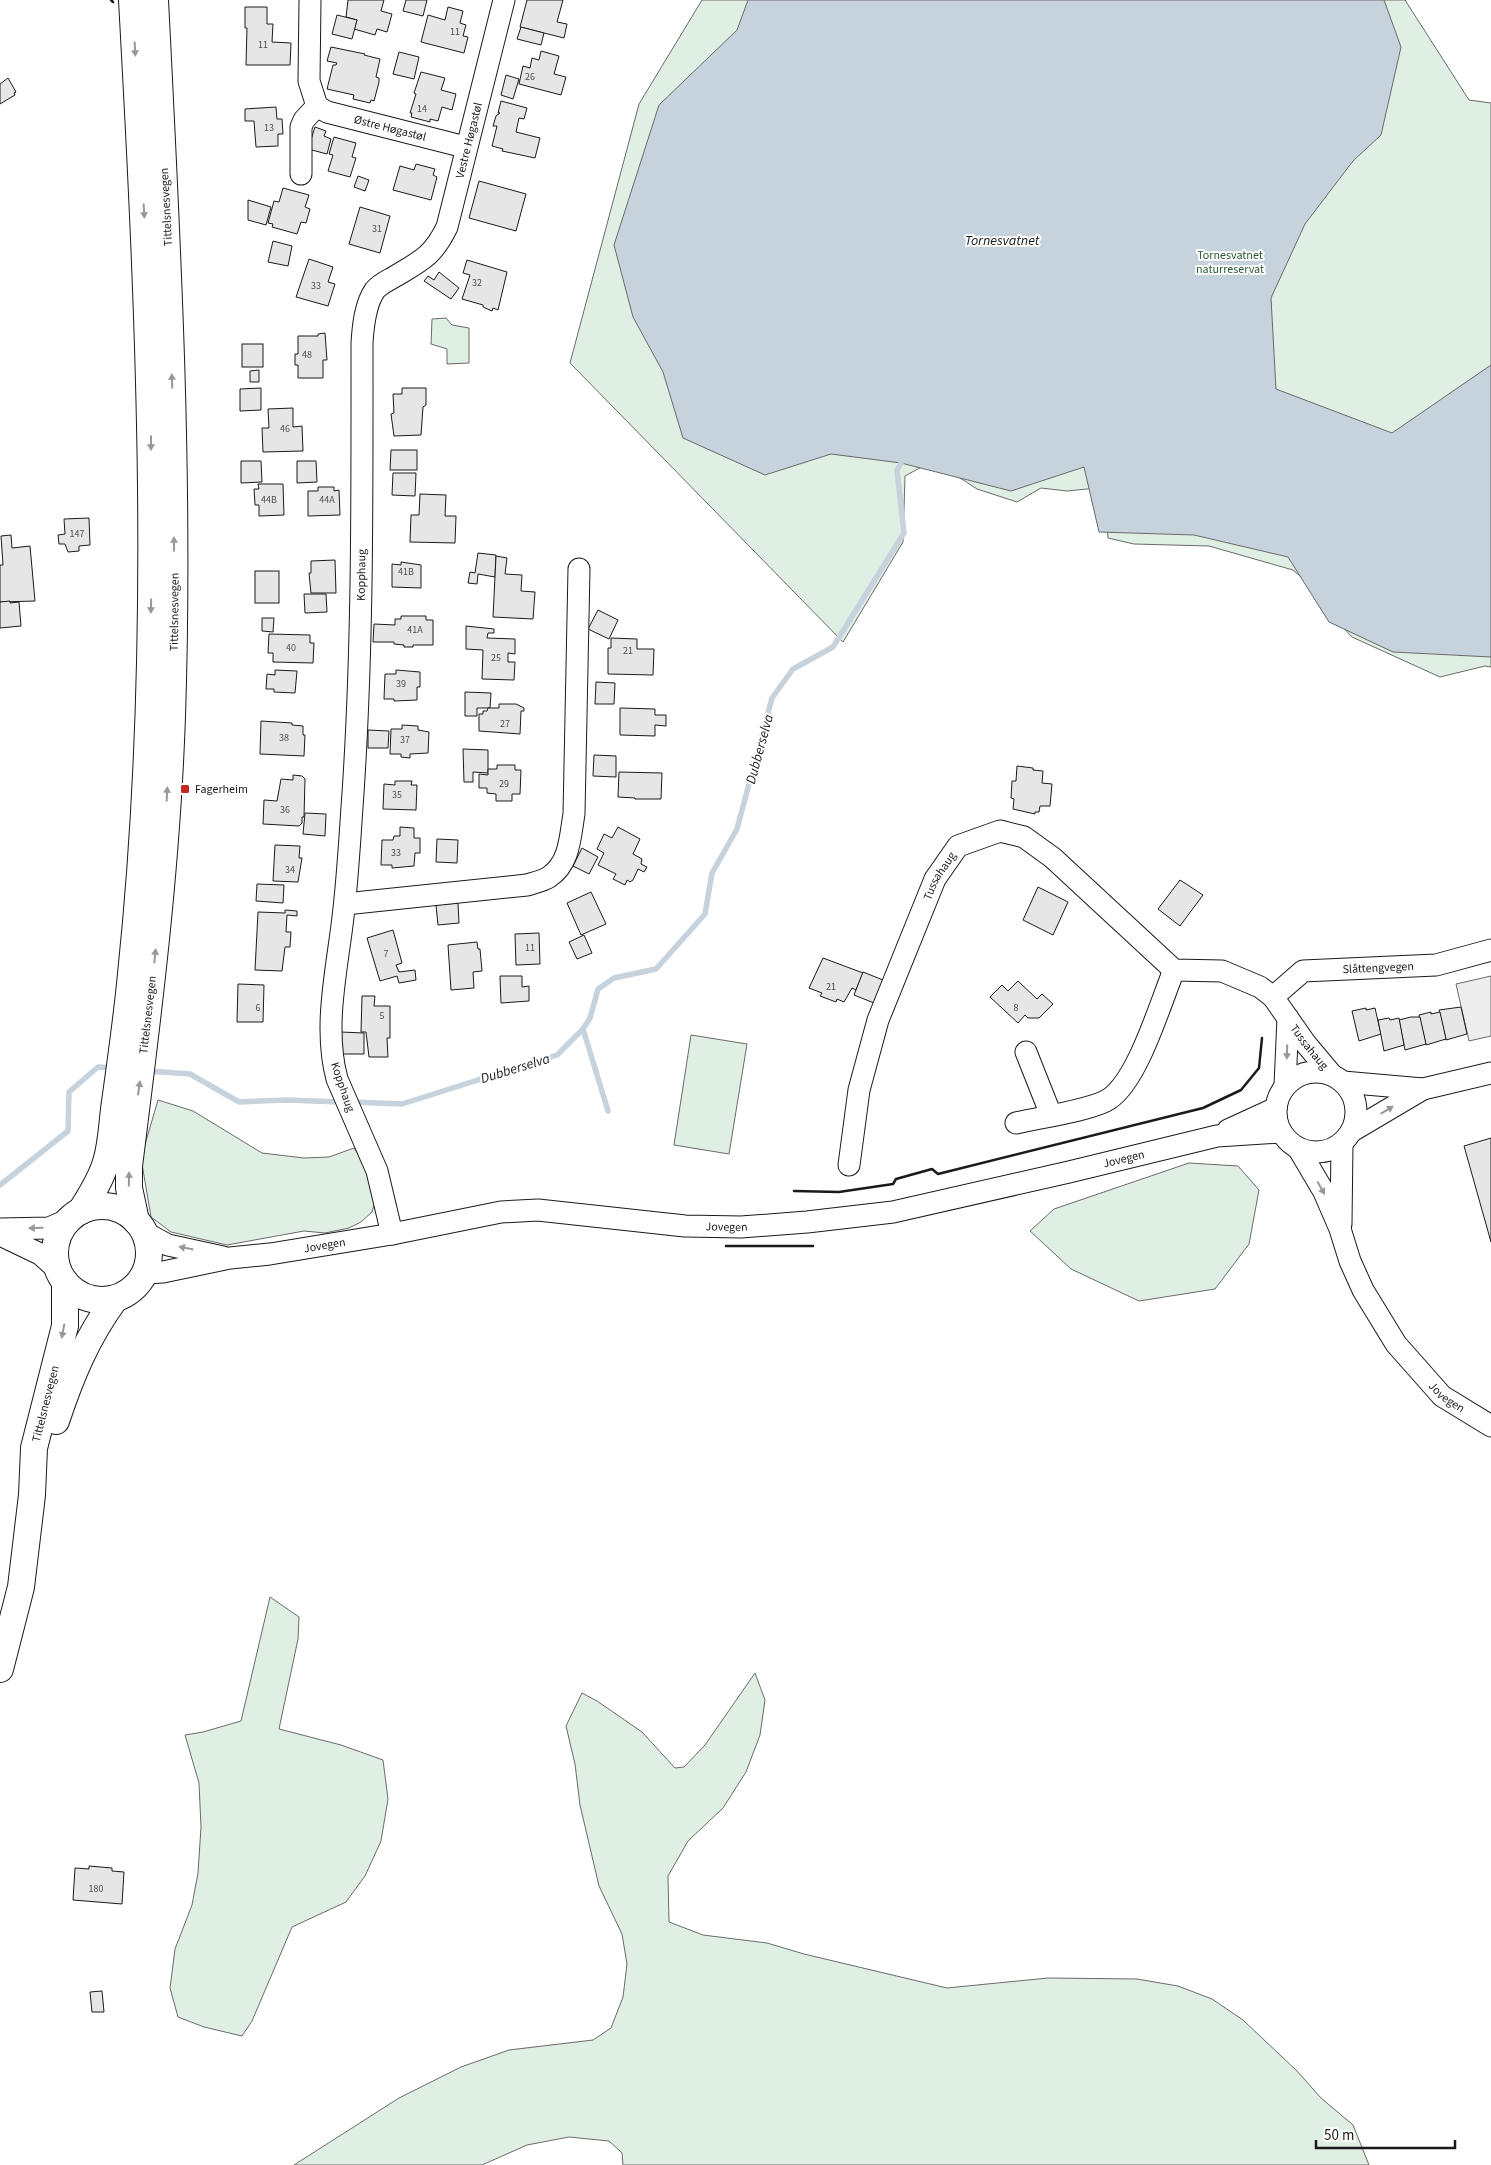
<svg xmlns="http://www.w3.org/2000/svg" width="1491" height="2165" viewBox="0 0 1491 2165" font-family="'Source Sans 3',sans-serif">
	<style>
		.green { fill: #e0efe3; stroke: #6a6a6a }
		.parking { fill: #ededed; stroke: #6a6a6a }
		.water { fill: #c6d2dc; stroke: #6a6a6a }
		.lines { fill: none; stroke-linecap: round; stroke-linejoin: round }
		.stream { stroke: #c6d2dc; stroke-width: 5.5 }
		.building { fill: #e6e6e6; stroke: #1a1a1a }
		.minor-casing { stroke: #1a1a1a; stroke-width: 23 }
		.major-casing { stroke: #1a1a1a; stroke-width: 28 }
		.minor { stroke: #fff; stroke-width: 21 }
		.major { stroke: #fff; stroke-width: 26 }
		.wall { stroke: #1a1a1a; stroke-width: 2.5 }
		.oneway { fill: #989898 }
		.poi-dot { fill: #c62828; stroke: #fff; stroke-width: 2 }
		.labels { text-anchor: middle; stroke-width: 4; stroke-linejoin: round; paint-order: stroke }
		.number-label { font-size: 10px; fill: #4d4d4d }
		.street-label { font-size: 12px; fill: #1a1a1a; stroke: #fff }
		.park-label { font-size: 12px; fill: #2b5a34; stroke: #fff }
		.poi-label { font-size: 12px; fill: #1a1a1a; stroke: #fff; text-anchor: start }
		.water-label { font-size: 14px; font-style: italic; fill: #1a1a1a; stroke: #fff }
	</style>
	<rect width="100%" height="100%" fill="#fff"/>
	<g class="green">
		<polygon points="702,0 1405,0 1469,100 1491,103 1491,667 1485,666 1440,677 1352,637 1323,606 1308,583 1293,570 1209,546 1134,544 1108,538 1107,525 1097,488 1067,491 1041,488 1017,502 977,489 951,472 927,464 905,476 903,542 843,642 570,363 639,104"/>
		<polygon points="446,318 452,325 469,328 469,363 447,364 447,349 431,344 432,319"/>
		<polygon points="691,1035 747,1044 729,1154 674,1145"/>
		<polygon points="158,1100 193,1111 262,1153 304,1158 329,1157 354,1148 364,1163 376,1198 372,1212 361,1222 349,1228 325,1233 304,1231 227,1245 171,1232 151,1217 141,1158"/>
		<polygon points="1189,1163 1238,1166 1259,1190 1249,1244 1215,1289 1139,1301 1071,1269 1030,1231 1054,1209"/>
		<polygon points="270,1597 299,1617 298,1639 279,1729 341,1745 383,1760 388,1799 381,1841 365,1876 346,1902 292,1927 252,2021 242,2036 204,2027 178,2017 170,1988 175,1949 192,1905 198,1873 201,1827 199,1783 185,1735 203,1732 241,1721"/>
		<polygon points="755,1673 765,1700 760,1735 746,1772 723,1808 688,1841 668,1876 669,1922 703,1935 767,1943 804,1954 947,1988 1048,1978 1137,1979 1178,1986 1212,1999 1243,2020 1297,2071 1321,2098 1353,2125 1369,2165 623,2165 622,2153 609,2141 569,2137 527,2145 482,2165 294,2165 399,2098 461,2067 509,2050 593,2040 611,2028 623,1997 627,1964 622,1934 599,1886 580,1805 575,1764 566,1726 582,1693 597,1701 642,1732 675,1768 684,1767 705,1745"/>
	</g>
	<polygon class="parking" points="1491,976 1491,1036 1469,1041 1456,984"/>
	<polygon class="water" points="748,0 1384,0 1401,47 1381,135 1353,161 1305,224 1271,298 1276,389 1392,433 1491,365 1491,657 1393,652 1329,622 1288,557 1194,535 1099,532 1084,467 1011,491 901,463 831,454 765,475 683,438 663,372 633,317 614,245 659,105 737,30"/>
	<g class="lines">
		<g class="stream">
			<polyline points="583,1029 608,1111"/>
			<polyline points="148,1071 190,1074 239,1102 286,1100 341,1102"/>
			<polyline points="353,1102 402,1104 557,1055 583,1029 590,1018 598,989 614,978 656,969 705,914 712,873 737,829 772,698 793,669 833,647 904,533 897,470 901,463"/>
			<polyline points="0,1185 68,1131 69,1092 98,1067 114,1068"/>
		</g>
	</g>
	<g class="building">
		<polygon points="348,0 384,0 381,11 392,14 387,32 377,29 375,35 354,29 357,20 346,17"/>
		<polygon points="406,0 427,0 423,16 403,11"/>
		<polygon points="527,0 563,0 557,22 567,24 564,38 520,27"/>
		<polygon points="245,7 267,7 267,24 273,24 272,42 291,43 290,65 246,65 247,28 245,28"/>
		<polygon points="448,7 463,11 460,23 466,25 463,36 468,37 464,53 421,42 428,15 445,20"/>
		<polygon points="337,15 357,20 352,39 332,34"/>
		<polygon points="521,27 544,33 541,45 517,39"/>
		<polygon points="331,47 365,54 364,55 380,59 376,77 379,78 379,82 374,101 371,100 370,103 353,99 354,95 327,89 333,65 336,65 337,63 327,61"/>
		<polygon points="541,51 559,56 554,74 566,77 561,95 519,84 523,66 530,68 532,58 539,60"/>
		<polygon points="399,52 419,57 414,79 393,74"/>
		<polygon points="421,72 445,78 441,90 456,94 452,110 442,107 438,121 430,119 430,122 411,117 412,113 410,113 416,94 414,93"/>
		<polygon points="506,75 519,79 513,99 501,95"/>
		<polygon points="8,78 16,92 14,93 15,95 0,104 0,84"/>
		<polygon points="501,101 527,108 524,119 519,118 516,132 540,138 535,158 502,151 503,149 492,146 497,126 493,126 496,116 500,113 498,113"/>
		<polygon points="276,107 277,119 282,119 283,134 278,134 278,146 256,147 254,121 245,121 245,109"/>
		<polygon points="315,127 326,131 324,136 331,139 327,154 308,149"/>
		<polygon points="334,137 356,143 352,157 356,158 350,177 328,171 333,155 329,154"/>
		<polygon points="416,164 435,169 433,175 437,177 431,200 393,190 400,166 414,170"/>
		<polygon points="358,176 369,180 365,191 354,187"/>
		<polygon points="479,181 526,194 516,231 469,218"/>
		<polygon points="283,188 309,195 305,207 310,209 306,223 301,222 297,234 272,227 273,224 268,223 274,201 279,202"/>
		<polygon points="248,200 271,207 266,225 248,220"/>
		<polygon points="360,207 390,216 380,253 349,244"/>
		<polygon points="273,241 292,246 288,266 268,262"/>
		<polygon points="309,259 333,267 328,282 335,284 328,306 296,297"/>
		<polygon points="467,260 507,272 498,310 493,308 492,311 483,307 483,305 462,299 470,275 463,273"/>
		<polygon points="439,272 459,288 451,299 424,281 428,276 434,280"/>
		<polygon points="325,333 327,360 323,360 323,378 298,378 298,365 295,365 295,354 298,354 298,336 318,336 318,334"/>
		<rect x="242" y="344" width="21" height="23"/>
		<polygon points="259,370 259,382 250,382 250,371"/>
		<polygon points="261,388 261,410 240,411 240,389"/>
		<polygon points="402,388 426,388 426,405 423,407 421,435 394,436 391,414 394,413 393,394 402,394"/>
		<polygon points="293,408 293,427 302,426 303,451 263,452 262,428 269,428 268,409"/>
		<polygon points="391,450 417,450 417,470 390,470"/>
		<polygon points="241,461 261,461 262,482 241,483"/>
		<polygon points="297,461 316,461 317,482 297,483"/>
		<polygon points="393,473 416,473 415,496 392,495"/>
		<polygon points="258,484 283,484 284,515 259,516 259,505 255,505 254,489 259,489"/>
		<polygon points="318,487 334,487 334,491 339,490 340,515 308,516 308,491 318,491"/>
		<polygon points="420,494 446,495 445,516 456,516 455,543 410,542 411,515 419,515"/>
		<polygon points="89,518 90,545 79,546 79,551 68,552 65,544 59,544 58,535 65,534 64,519"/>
		<polygon points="11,535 12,548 30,546 35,601 0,602 0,565 3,565 1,536"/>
		<polygon points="478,553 496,555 495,577 478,574 477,584 468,583 470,572 475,573"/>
		<polygon points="496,556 507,558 505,574 522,575 521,591 535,592 533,619 493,617"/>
		<polygon points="335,560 336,593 311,593 309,573 311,573 311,561"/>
		<polygon points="401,562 421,565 421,588 392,587 392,564 401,565"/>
		<rect x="255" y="571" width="24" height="32"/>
		<polygon points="304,594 326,594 327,612 305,613"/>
		<polygon points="10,601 10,603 19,602 21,626 0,628 0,602"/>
		<polygon points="598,610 618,620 609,639 588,629"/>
		<polygon points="401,616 426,616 426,620 433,620 433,645 413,645 413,647 404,647 404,645 394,644 394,642 373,642 374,624 395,625 395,619 401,619"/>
		<polygon points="262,618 274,618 273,632 262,631"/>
		<polygon points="466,626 494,629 494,633 488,633 487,638 515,639 515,654 508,653 508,662 515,662 514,680 482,679 483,650 466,649"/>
		<polygon points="269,634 310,635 310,643 314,643 313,663 273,662 273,653 268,653"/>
		<polygon points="611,638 637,639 637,649 654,649 653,675 608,674 608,648 611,648"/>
		<polygon points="275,670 297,671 295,693 274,692 274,689 266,689 267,674 275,675"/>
		<polygon points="396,670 420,672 420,687 417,687 417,700 394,701 394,699 384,699 385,674 396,674"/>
		<polygon points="596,682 615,683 614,704 595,704"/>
		<polygon points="465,692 491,693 490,708 477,708 477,716 465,716"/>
		<polygon points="499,704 516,704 524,708 524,711 521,711 520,734 479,731 479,714 483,714 483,711 487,711 488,708 499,708"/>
		<polygon points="620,708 655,709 655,715 666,715 666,726 655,725 655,736 620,735"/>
		<polygon points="261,721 292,723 292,725 303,726 303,735 305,735 304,756 260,754"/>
		<polygon points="402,725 418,726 418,730 429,732 428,753 410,754 410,758 401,757 401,754 390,754 391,729 402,729"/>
		<polygon points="368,730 389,731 388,748 368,748"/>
		<polygon points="463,749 488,750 488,773 473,772 473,782 464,782"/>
		<polygon points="594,755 616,756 616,777 593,776"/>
		<polygon points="497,765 515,765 515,770 521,770 520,794 512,794 512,801 496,801 496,794 487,793 487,788 479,788 479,774 488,775 488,769 497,769"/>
		<polygon points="1017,766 1033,768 1033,770 1043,771 1042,783 1052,784 1050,806 1040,806 1039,812 1035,812 1035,814 1013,809 1014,799 1011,798 1012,781 1016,781"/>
		<polygon points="619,772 662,773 661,799 635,799 635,798 618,797"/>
		<polygon points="293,775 302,776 305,779 304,817 302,817 302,823 299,826 263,824 264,800 277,801 281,779 293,780"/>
		<polygon points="395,781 412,781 411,785 417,785 416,810 383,809 384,784 395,785"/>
		<polygon points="305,813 326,814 325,836 303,834"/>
		<polygon points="400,827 414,828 414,838 420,838 420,853 415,853 414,866 392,868 392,865 381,865 382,840 393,840 394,836 400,836"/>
		<polygon points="618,827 640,839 633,854 642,859 641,864 647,867 644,872 638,869 633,880 630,882 627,880 625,885 613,879 616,874 598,865 604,853 597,849 604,834 612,838"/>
		<polygon points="437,839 458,840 457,863 436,862"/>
		<polygon points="275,845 300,846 299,858 302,858 298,882 273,881"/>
		<polygon points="582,848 598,857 589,874 573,866"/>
		<polygon points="1180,880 1203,895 1180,926 1158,909"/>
		<polygon points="257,884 284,885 283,903 256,901"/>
		<polygon points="1038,887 1068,902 1053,935 1023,920"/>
		<polygon points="591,892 606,924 581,935 567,903"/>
		<polygon points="458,903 459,923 438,925 436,905"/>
		<polygon points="285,910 297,911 297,916 287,915 286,932 291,932 290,947 285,947 282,971 255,970 258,912 285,913"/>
		<polygon points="393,930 402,963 396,965 399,972 415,970 416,980 399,983 397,976 380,981 367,938"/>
		<polygon points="539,933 540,964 516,965 515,934"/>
		<polygon points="584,935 592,953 577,959 569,942"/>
		<polygon points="477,942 478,949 480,949 482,971 473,972 474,988 451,990 448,945"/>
		<polygon points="823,958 863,973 856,990 852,988 844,1002 837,999 836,1002 820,996 822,993 809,988"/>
		<polygon points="863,972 883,980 874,1003 854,995"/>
		<polygon points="500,976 522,976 522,987 529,986 529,1001 501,1003"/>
		<polygon points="1018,981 1037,999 1042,994 1053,1004 1039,1018 1028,1018 1025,1015 1018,1023 990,997 1002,985 1008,991"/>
		<polygon points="238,984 264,985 263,1022 237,1022"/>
		<polygon points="362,996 375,996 374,1006 390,1006 390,1038 387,1038 388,1057 369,1057 366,1032 361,1032"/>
		<polygon points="1461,1007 1467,1034 1446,1040 1439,1010"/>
		<polygon points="1366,1008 1366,1010 1375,1008 1381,1034 1359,1041 1352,1011"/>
		<polygon points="1431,1012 1431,1014 1440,1012 1446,1039 1426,1045 1419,1015"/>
		<polygon points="1411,1017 1420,1017 1426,1044 1405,1050 1399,1020"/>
		<polygon points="1389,1018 1390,1020 1399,1018 1404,1045 1384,1051 1378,1020"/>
		<polygon points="341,1032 364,1033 364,1054 341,1054"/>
		<polygon points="1491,1138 1491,1242 1464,1146"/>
		<polygon points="89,1866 112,1868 112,1871 124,1872 122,1904 73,1900 75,1868 89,1869"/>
		<polygon points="102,1991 104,2012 92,2012 90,1992"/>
	</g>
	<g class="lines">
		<defs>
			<g id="minor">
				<path id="s1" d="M 310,0 L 309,81 L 317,106 L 327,112 L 465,147"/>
				<polyline points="301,174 301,127 304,120 317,106"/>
				<path d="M 345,904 L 527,885 C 533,883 543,881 549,877 C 570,863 570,837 574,814 L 579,569"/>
				<path id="s2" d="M 1273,997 L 1303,971 L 1436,965 L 1491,950"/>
				<polyline points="1026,1052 1051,1115"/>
				<circle cx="1316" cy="1112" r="40"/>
				<polyline points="1343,1082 1423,1089"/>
				<polyline points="1285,1085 1288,1018"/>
				<path d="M 1016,1123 C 1037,1118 1093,1110 1109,1099 C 1138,1080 1160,1004 1174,970"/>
				<polyline points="1228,1130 1276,1108"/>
				<polyline points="1352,1131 1423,1089 1491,1073"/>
				<path id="s3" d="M 1298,1148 L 1324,1192 L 1340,1229 L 1350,1261 L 1363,1290 L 1396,1344 L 1442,1396 L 1491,1426"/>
				<path id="s4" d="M 849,1165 L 859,1090 L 878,1020 L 935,879 L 958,846 L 1000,831 L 1024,837 L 1053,858 L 1174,970 L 1222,971 L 1260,987 L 1273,997 L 1306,1044 L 1332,1075"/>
				<polyline points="1341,1224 1342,1143"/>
				<polyline points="0,1229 49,1228 70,1219"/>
				<polyline points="144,1232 168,1245 223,1257"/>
				<path id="s5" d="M 392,1234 L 377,1171 L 337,1079 C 323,1027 337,970 343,917 C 348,876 350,834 353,793 C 363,643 362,493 362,343 C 363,327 365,304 375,290 C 380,284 387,281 394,277 C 421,261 433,256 447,227 L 504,0"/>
				<polyline points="0,1235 40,1254 58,1270"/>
				<path id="s6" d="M 145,1273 L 163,1272 L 230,1258 L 270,1254 L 392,1234 L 501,1212 L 538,1210 L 685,1226 L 741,1227 L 807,1222 L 893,1212 L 1069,1172 L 1217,1136 L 1281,1132"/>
			</g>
			<g id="major">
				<circle cx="102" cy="1253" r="47"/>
				<path d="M 81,1211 C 90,1196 101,1180 106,1162 C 112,1143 112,1121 115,1102 C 121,1059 127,1017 131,974 C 165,650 150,325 132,0"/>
				<path id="s7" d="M 136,1221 L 129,1188 L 129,1166 C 148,1016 167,867 172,716 C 180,477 167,238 155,0"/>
				<path d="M 56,1421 C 71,1376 87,1337 115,1299"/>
				<path id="s8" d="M 0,1669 L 21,1587 L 32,1495 L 34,1448 L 65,1326 L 65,1282"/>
			</g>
		</defs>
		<use href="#minor" class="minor-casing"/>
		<use href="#major" class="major-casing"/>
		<use href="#minor" class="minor"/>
		<use href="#major" class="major"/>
		<g class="wall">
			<polyline points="111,0 113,2"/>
			<polyline points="794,1191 839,1192 893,1184 896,1179 932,1169 938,1174 1203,1108 1241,1090 1259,1068 1262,1038"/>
			<polyline points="726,1246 813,1246"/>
		</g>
	</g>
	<defs><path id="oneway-solid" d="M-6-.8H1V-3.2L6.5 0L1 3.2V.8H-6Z" transform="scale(1.25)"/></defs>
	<g class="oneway">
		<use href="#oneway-solid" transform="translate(135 49) rotate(87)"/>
		<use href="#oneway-solid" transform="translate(144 211) rotate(87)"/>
		<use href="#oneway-solid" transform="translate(172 381) rotate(-92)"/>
		<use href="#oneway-solid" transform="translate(151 443) rotate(90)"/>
		<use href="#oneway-solid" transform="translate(174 544) rotate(-90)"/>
		<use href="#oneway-solid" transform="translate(151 606) rotate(91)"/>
		<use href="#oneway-solid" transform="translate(167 794) rotate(-87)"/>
		<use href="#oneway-solid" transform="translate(155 956) rotate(-84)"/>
		<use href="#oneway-solid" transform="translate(1287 1052) rotate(92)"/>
		<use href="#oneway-solid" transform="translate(139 1088) rotate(-82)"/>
		<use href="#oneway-solid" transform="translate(1387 1110) rotate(-31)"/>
		<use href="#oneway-solid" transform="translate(129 1179) rotate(-89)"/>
		<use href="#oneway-solid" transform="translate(1321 1188) rotate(61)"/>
		<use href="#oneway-solid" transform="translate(36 1228) rotate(179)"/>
		<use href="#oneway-solid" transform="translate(186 1248) rotate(-169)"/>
		<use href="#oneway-solid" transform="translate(63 1331) rotate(101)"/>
	</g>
	<rect class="poi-dot" x="180" y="784" width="10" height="10" rx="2.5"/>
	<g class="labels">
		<g class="number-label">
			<text x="455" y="35">11</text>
			<text x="263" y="48">11</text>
			<text x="530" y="80">26</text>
			<text x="422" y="112">14</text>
			<text x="269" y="131">13</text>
			<text x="377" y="232">31</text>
			<text x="477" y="286">32</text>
			<text x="316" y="289">33</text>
			<text x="307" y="358">48</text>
			<text x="285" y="432">46</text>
			<text x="269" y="503">44B</text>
			<text x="327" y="503">44A</text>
			<text x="77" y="537">147</text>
			<text x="406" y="575">41B</text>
			<text x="415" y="633">41A</text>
			<text x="291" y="651">40</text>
			<text x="628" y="654">21</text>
			<text x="496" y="661">25</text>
			<text x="401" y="687">39</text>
			<text x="505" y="727">27</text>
			<text x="284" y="741">38</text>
			<text x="405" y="743">37</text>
			<text x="504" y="787">29</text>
			<text x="397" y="798">35</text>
			<text x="285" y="813">36</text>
			<text x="396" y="856">33</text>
			<text x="290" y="873">34</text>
			<text x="530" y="951">11</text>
			<text x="386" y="957">7</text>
			<text x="831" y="990">21</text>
			<text x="258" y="1011">6</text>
			<text x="1016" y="1011">8</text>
			<text x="382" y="1019">5</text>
			<text x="96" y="1892">180</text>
		</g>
		<g class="street-label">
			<text dy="4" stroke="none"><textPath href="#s1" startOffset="184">Østre Høgastøl</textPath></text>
			<text dy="4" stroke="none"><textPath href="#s5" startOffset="1145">Vestre Høgastøl</textPath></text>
			<text transform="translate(166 207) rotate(-93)" y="4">Tittelsnesvegen</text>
			<text dy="4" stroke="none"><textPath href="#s5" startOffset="671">Kopphaug</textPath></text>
			<text dy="4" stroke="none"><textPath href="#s7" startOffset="612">Tittelsnesvegen</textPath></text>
			<text dy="4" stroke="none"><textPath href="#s4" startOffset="305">Tussahaug</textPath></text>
			<text dy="4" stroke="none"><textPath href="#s2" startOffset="115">Slåttengvegen</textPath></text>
			<text dy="4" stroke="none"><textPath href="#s7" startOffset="208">Tittelsnesvegen</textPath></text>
			<text dy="4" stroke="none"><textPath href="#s4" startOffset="778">Tussahaug</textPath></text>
			<text transform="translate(343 1087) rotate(71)" y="4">Kopphaug</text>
			<text dy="4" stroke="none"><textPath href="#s6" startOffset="992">Jovegen</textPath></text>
			<text dy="4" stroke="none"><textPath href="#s6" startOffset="588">Jovegen</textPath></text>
			<text dy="4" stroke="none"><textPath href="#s6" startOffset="182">Jovegen</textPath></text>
			<text dy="4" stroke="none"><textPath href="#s3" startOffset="294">Jovegen</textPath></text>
			<text dy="4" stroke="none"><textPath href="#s8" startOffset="270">Tittelsnesvegen</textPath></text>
		</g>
		<g class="park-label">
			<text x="1230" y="259">Tornesvatnet<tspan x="1230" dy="14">naturreservat</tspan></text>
		</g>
		<g class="poi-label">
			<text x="195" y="793">Fagerheim</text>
		</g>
		<g class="water-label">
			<text x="1002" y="245">Tornesvatnet</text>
			<text transform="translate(759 749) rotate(-75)" y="5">Dubberselva</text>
			<text transform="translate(515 1068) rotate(-17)" y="5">Dubberselva</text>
		</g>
	</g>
	<path d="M1316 2140v8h139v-8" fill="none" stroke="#1a1a1a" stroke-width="2.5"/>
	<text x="1324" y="2140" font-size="15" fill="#1a1a1a" stroke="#ffffff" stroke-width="4" paint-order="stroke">50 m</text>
</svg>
